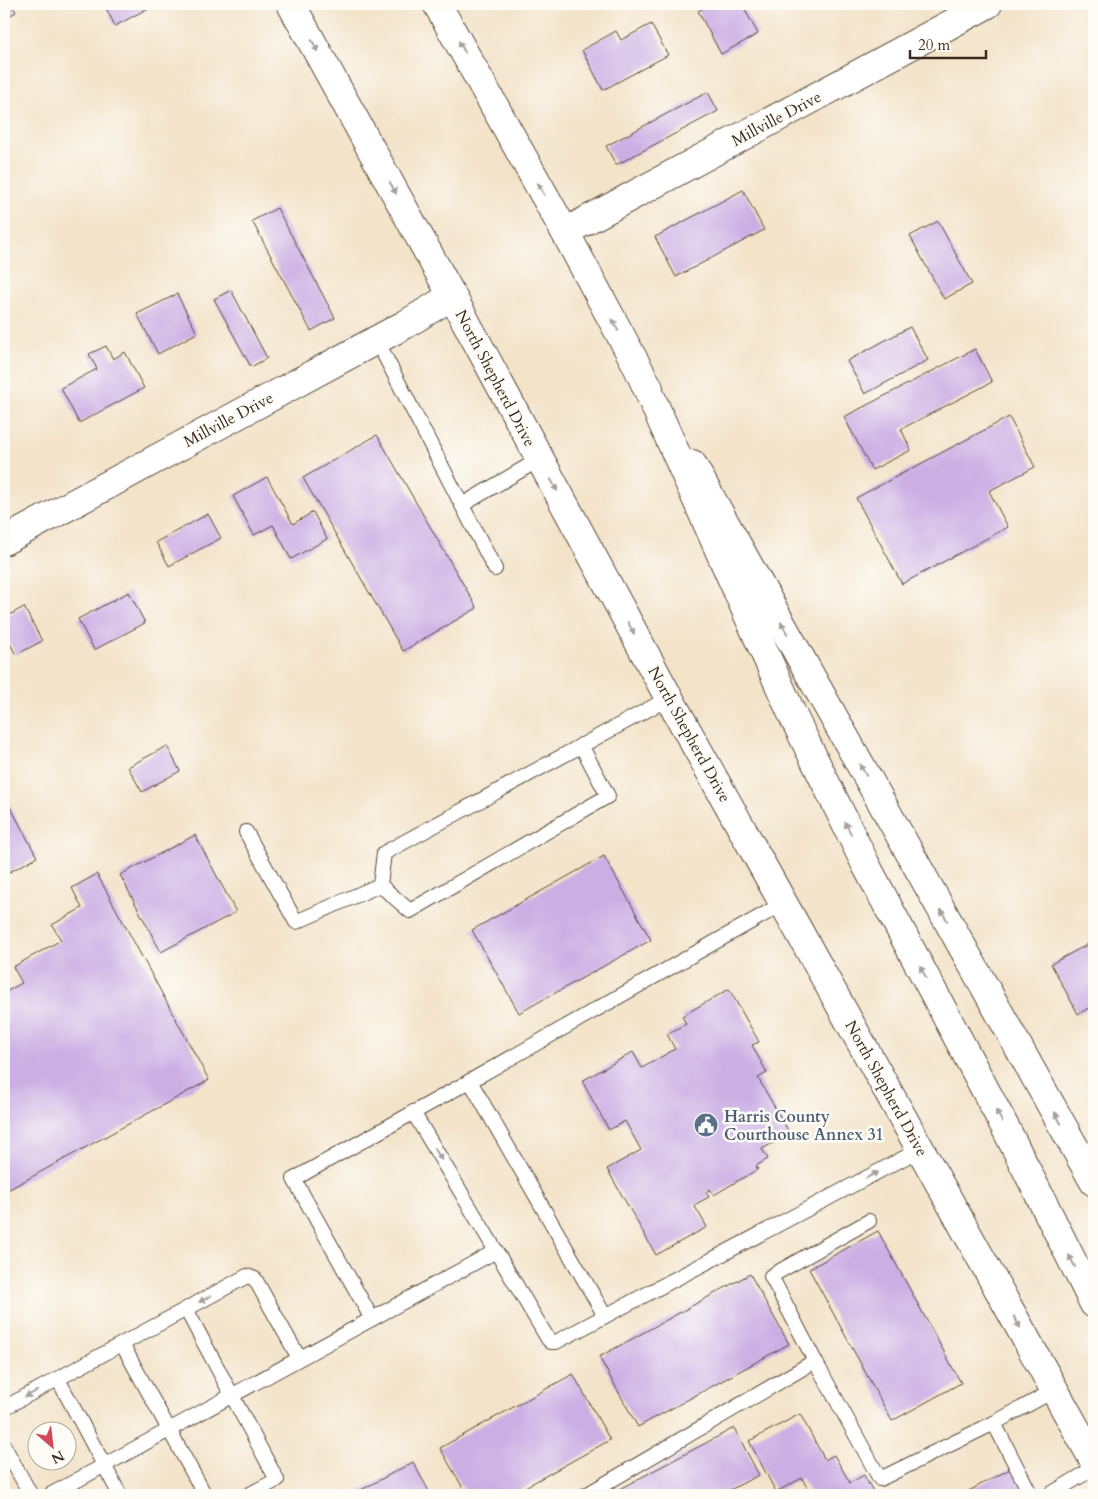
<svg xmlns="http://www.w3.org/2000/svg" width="1098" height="1499" viewBox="0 0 1098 1499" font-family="Cardo,serif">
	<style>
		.building { fill: #cbafe4 }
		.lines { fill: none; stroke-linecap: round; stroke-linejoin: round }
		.lane-casing { stroke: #574638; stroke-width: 16 }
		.street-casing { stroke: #574638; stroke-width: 30 }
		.primary-casing { stroke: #574638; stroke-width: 30 }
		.highway-casing { stroke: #574638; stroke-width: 30 }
		.lane { stroke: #fff; stroke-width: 14 }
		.street { stroke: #fff; stroke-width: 28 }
		.primary { stroke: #fff; stroke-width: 28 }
		.highway { stroke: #fff; stroke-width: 28 }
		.oneway { fill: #a79f9a }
		.labels { text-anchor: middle; stroke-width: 5; stroke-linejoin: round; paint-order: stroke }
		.street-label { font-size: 16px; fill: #3b2a1e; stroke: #fdfcf7 }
		.service-label { font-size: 16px; font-weight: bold; fill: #4e5e75; stroke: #fdfcf7; text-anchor: start }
	</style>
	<rect width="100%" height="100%" fill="#fdfcf7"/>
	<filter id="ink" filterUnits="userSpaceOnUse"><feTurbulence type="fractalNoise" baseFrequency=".02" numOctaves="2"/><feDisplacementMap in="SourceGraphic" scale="10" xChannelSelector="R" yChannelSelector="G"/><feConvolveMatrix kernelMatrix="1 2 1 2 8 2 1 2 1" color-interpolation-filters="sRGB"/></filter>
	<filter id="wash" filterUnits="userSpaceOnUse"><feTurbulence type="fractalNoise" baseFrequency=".0096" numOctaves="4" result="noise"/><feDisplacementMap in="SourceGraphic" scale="20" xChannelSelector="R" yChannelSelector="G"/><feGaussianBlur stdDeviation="1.12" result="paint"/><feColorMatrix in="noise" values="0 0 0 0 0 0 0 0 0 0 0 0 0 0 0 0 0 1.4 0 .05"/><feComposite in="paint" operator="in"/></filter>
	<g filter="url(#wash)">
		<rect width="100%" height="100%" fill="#f3e3c9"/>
		<g id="blocks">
			<g class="building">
				<polygon points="4,4 11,4 16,12 4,19"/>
				<polygon points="104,4 156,4 115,26"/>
				<polygon points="712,4 742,4 758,34 721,54 698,11"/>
				<polygon points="651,24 668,55 603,90 582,50 616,31 621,40"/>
				<polygon points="708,92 718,111 616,165 606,146"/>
				<polygon points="743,190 764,230 676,277 655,237"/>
				<polygon points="277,208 335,318 311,331 252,221"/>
				<polygon points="938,221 972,284 944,299 910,236"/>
				<polygon points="231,290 267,358 251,367 214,299"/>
				<polygon points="177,294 197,333 158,354 137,314"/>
				<polygon points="910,327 928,360 865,394 847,361"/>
				<polygon points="106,346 113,359 125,352 144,388 79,423 61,388 97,369 89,354"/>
				<polygon points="975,349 992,382 901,429 911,450 872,470 844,417"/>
				<polygon points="1009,417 1035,467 989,491 1008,527 902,584 856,498"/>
				<polygon points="377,435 477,608 403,651 303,478"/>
				<polygon points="267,477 293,524 313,512 327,539 291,559 273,525 254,535 233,496"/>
				<polygon points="208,514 221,538 169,566 156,542"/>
				<polygon points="129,592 145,623 94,650 78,619"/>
				<polygon points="24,607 42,641 16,655 4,632 4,618"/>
				<polygon points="167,746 180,771 142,792 128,767"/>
				<polygon points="4,795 37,857 4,875"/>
				<polygon points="195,835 236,912 161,952 120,875"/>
				<polygon points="604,856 651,940 519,1013 472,930"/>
				<polygon points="97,874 209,1080 4,1192 4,993 22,983 13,967 61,940 52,925 82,908 72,888"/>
				<polygon points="1094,941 1094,1005 1078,1014 1051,964"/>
				<polygon points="729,989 759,1042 752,1045 767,1073 758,1078 790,1134 762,1149 768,1159 756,1166 758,1169 714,1195 710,1189 706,1192 709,1197 694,1205 707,1227 656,1255 607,1169 641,1150 625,1121 609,1130 582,1081 633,1052 642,1068 675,1049 667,1034 686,1024 682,1016"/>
				<polygon points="878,1231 961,1383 892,1421 809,1269"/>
				<polygon points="750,1274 789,1344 638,1427 599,1357"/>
				<polygon points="573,1374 610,1440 511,1495 467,1495 440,1448"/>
				<polygon points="800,1414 825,1460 834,1455 850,1483 864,1475 875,1495 811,1495 802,1478 776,1492 749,1441"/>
				<polygon points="734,1428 759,1475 720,1495 608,1495"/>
				<polygon points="413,1462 431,1495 352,1495"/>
				<polygon points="1012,1468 1027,1495 961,1495"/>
			</g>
		</g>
	</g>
	<g filter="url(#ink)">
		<use href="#blocks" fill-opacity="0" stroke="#574638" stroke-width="1"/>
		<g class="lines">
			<defs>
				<g id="lane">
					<polyline points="376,339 495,569"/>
					<polyline points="462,505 540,459"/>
					<polyline points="581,745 608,796 410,911 380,885 384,853 669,698"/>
					<polyline points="246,832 296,922 380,885"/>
					<polyline points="413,1112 496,1251"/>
					<polyline points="186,1309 277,1480 248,1495"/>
					<polyline points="605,1316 470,1081 784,903"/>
					<polyline points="372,1319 294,1179 470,1081"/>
					<polyline points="122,1344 205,1495"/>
					<polyline points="815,1361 771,1276 869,1221"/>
					<polyline points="58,1379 120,1495"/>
					<polyline points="4,1408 247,1276 255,1279 299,1358"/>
					<polyline points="994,1423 1055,1390"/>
					<polyline points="4,1446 31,1495"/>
					<polyline points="50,1495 496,1251 548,1339 551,1342 556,1342 921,1149"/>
					<polyline points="586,1495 815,1361 880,1479 994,1423 1031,1495"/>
					<polyline points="1049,1495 1094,1468"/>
				</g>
				<g id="street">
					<polyline points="565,232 988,4"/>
					<polyline points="4,541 406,324 452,296"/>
				</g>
				<g id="primary">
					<polyline points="291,4 452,296 669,698 1094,1461"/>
					<polyline points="437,4 565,232 649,388"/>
					<polyline points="692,464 1094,1182"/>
				</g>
				<polyline id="highway" points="638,368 792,714 866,865 1006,1129 1094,1304"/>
			</defs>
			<use href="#lane" class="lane-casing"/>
			<use href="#street" class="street-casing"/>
			<use href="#primary" class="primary-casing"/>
			<use href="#highway" class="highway-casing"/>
			<use href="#lane" class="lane"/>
			<use href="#street" class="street"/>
			<use href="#primary" class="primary"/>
			<use href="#highway" class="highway"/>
		</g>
		<defs><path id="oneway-solid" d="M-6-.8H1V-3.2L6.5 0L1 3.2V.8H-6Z" transform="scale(1.25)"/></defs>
		<g class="oneway">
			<use href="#oneway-solid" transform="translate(315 46) rotate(61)"/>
			<use href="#oneway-solid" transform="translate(462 47) rotate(-119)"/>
			<use href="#oneway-solid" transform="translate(393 188) rotate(61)"/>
			<use href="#oneway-solid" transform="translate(541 189) rotate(-119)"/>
			<use href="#oneway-solid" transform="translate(615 325) rotate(-118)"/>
			<use href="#oneway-solid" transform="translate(554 485) rotate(62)"/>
			<use href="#oneway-solid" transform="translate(631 628) rotate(62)"/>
			<use href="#oneway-solid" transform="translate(784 628) rotate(-119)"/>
			<use href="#oneway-solid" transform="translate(863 770) rotate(-119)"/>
			<use href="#oneway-solid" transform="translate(848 828) rotate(-116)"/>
			<use href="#oneway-solid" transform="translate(944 915) rotate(-119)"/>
			<use href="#oneway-solid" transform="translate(923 972) rotate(-118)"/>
			<use href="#oneway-solid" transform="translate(999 1116) rotate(-118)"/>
			<use href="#oneway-solid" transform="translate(1058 1118) rotate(-119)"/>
			<use href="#oneway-solid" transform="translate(438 1154) rotate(59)"/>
			<use href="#oneway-solid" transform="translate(872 1175) rotate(-28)"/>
			<use href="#oneway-solid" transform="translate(1072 1261) rotate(-117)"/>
			<use href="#oneway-solid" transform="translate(205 1299) rotate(152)"/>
			<use href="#oneway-solid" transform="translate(1017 1322) rotate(61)"/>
			<use href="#oneway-solid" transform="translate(31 1394) rotate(152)"/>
		</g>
	</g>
	<defs>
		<symbol id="civic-disc" viewBox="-11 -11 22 22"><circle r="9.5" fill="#5c6f8a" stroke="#fdfcf7"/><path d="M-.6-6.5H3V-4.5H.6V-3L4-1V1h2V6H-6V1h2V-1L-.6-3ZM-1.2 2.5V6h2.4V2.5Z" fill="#fff"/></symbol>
	</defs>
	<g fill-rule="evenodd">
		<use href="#civic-disc" x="692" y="1111" width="28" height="28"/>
	</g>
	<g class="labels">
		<g class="street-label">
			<text transform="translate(776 118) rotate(-28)" y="6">Millville Drive</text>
			<text transform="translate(496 378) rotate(62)" y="6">North Shepherd Drive</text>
			<text transform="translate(228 419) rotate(-28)" y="6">Millville Drive</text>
			<text transform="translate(690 734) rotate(61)" y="6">North Shepherd Drive</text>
			<text transform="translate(887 1088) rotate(61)" y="6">North Shepherd Drive</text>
		</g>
		<g class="service-label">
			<text x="724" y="1122">Harris County<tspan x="724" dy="18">Courthouse Annex 31</tspan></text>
		</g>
	</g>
	<rect width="1098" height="1499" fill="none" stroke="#fdfcf7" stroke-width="20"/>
	<g transform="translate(52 1446) rotate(152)"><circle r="24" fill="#fdfcf7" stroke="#afa8a0"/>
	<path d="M0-4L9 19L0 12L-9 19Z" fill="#d1495b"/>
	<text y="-8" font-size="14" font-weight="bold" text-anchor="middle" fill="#3b2a1e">N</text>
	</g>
	<path d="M910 50v8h76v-8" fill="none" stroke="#3b2a1e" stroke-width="2.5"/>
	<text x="918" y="50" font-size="15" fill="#3b2a1e" stroke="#fdfcf7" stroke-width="4" paint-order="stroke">20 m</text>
</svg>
